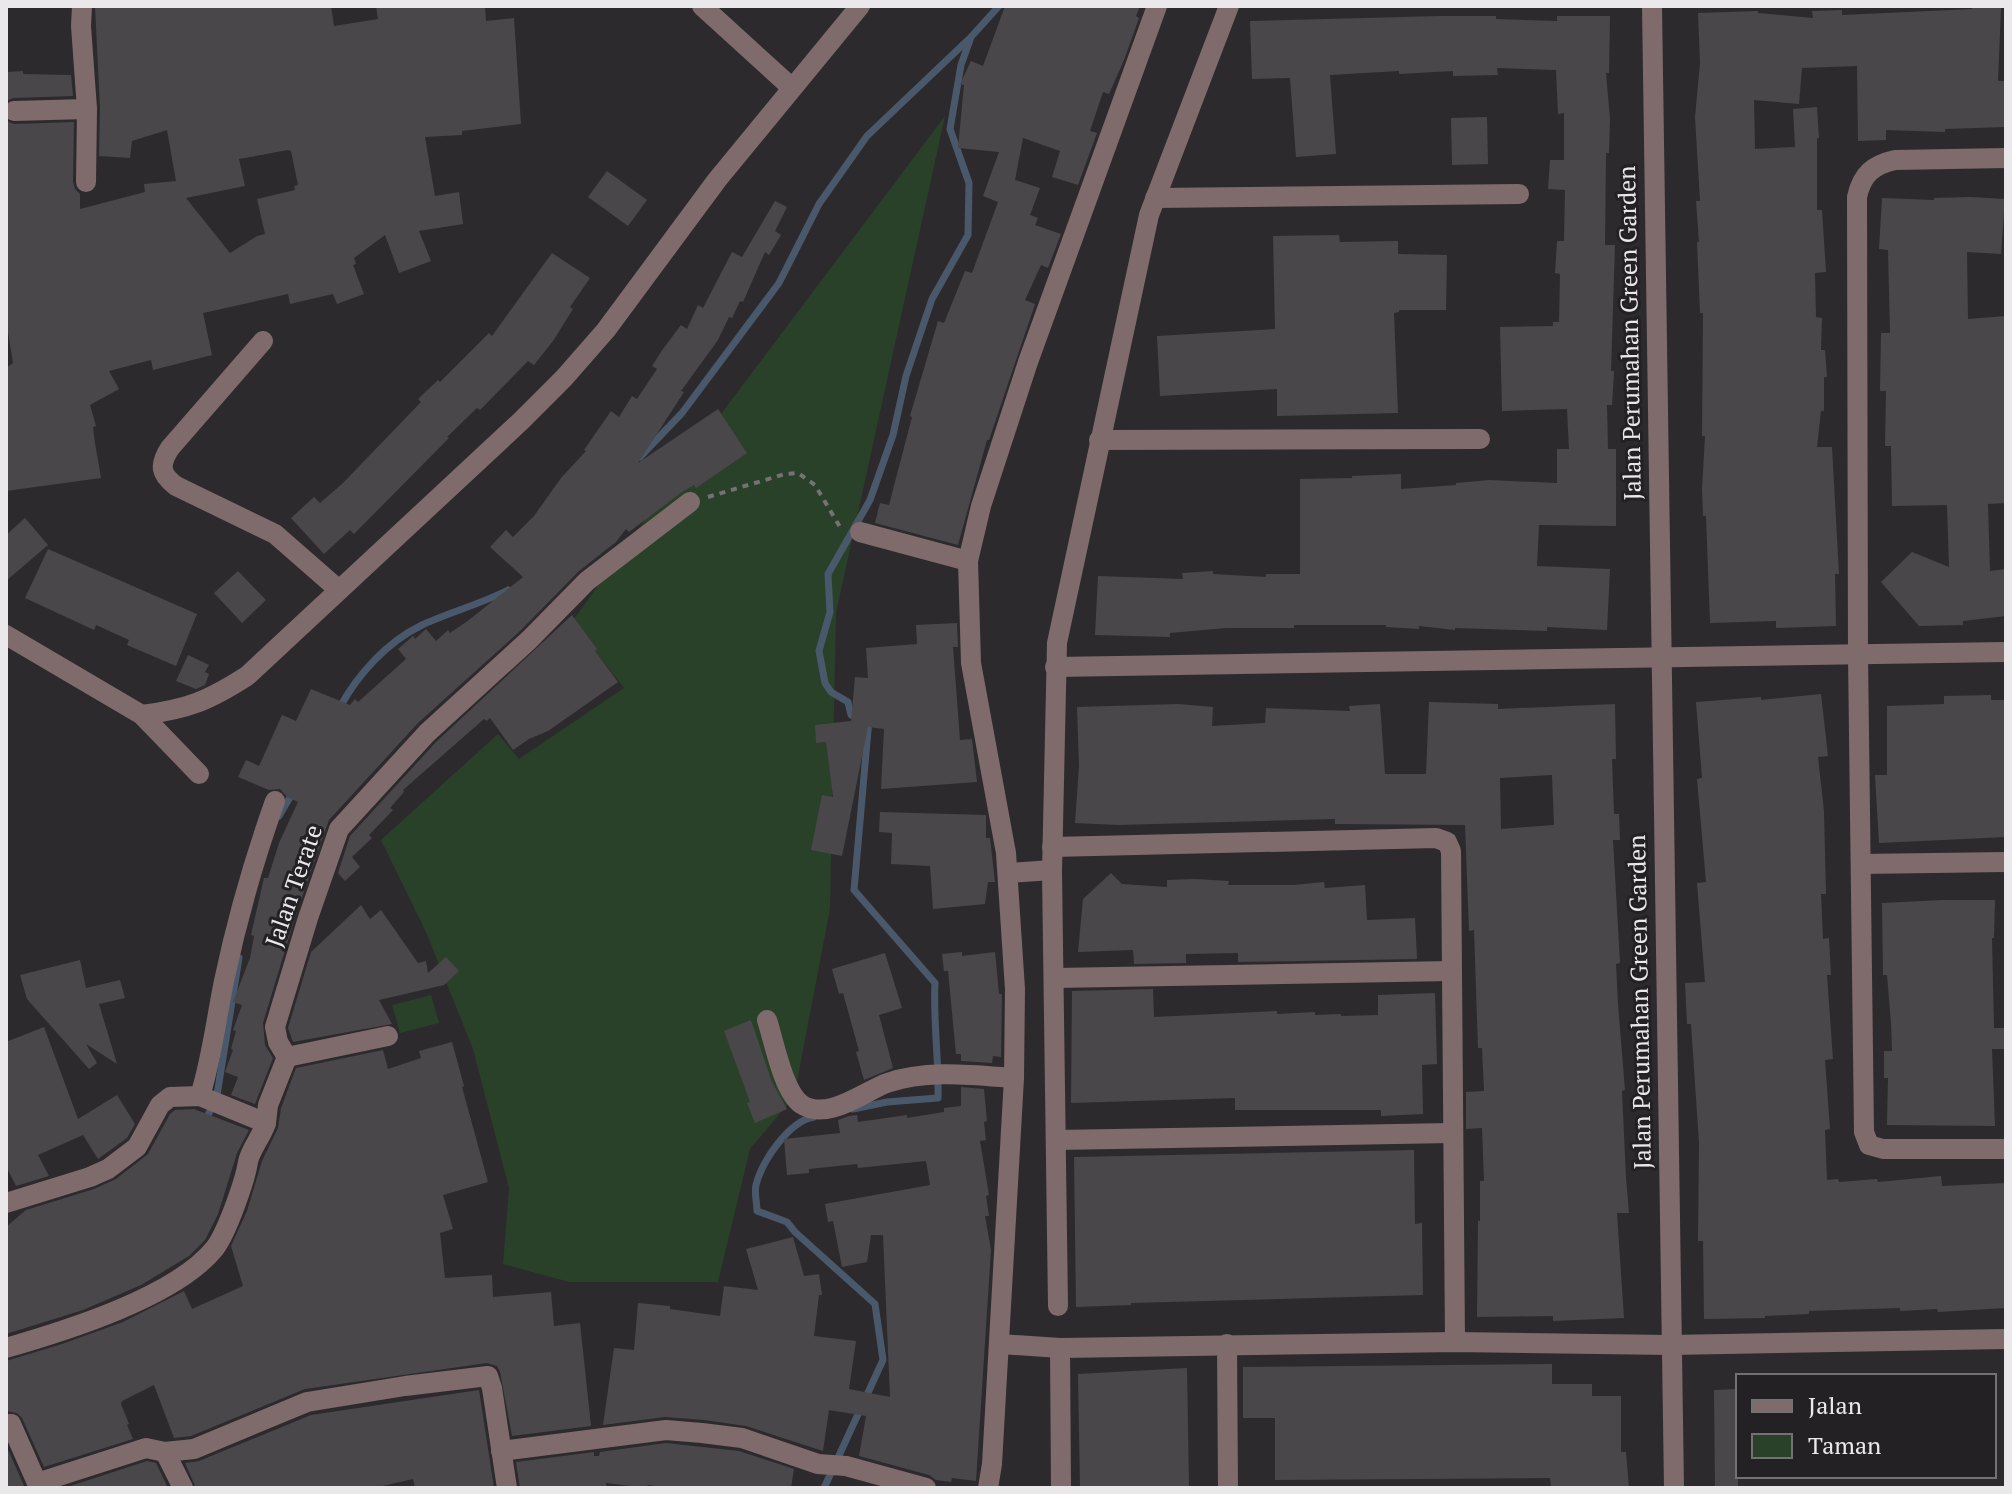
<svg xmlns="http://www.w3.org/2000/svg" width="2012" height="1494" viewBox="0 0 2012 1494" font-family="'PT Serif',serif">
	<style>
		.green { fill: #294029 }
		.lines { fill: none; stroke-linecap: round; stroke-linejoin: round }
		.stream { stroke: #49596b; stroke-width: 7 }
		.building { fill: #4a474b; fill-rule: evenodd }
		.path { stroke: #757275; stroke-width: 4; stroke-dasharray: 6 6; stroke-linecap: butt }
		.minor { stroke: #7f6b6b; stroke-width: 20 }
		.labels { text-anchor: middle; stroke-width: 6; stroke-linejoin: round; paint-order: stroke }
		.street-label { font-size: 24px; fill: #eae8ea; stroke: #232124 }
	</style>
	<rect width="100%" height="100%" fill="#2d2a2e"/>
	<g class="green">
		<polygon points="945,116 836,613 830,909 794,1097 750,1149 718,1282 569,1282 503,1264 509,1188 473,1049 426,932 381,840 498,734 519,759 624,688 572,622 703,438"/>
		<polygon points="431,995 439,1023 400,1033 392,1005"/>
	</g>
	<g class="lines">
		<g class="stream">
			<polyline points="640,457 682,413 779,283 819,204 867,136 969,39"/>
			<path d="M 340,707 C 358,674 387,642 422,625 C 450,612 481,604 508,590"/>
			<polyline points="279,816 293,792"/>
			<path d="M 853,1109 L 887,1102 L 938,1098 C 939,1059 933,1022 935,983 L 854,890 L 869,719 L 851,715 L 848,702 L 831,692 L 825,683 L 819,651 L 830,612 L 828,574 L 870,500 L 893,435 L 906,376 L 932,299 L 968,235 L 969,183 L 950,129 L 961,65 L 971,37 L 999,6"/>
			<path d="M 814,1117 C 789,1121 762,1161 756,1185 C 754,1192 757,1203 757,1211 L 787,1222 L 795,1232 L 875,1304 L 883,1360 L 824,1488"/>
			<polyline points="205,1122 217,1095 239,958"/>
		</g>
	</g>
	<g class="building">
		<path d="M 95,6 L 331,6 L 334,26 L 378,19 L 376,6 L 485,6 L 486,21 L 514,18 L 521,124 L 462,131 L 462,135 L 425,137 L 435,196 L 459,192 L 463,224 L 419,231 L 431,261 L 399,273 L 385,235 L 354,258 L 356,264 L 353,265 L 364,294 L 337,304 L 333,294 L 290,304 L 288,294 L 203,313 L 212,355 L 153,370 L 151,360 L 109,371 L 119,389 L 90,405 L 96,426 L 93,427 L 95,443 L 101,478 L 6,491 L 6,368 L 13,363 L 6,320 L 6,121 L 14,124 L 74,122 L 73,182 L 75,189 L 80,194 L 80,209 L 145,192 L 144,184 L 176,181 L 167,130 L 132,141 L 130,158 L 99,156 L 100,108 ZM 288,150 L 291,151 L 298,185 L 294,186 L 295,190 L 257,199 L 265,234 L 257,236 L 230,253 L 186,198 L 245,186 L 239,159 Z"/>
		<polygon points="1005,6 1140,6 1136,16 1139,18 1124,60 1109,94 1103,92 1090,131 1097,133 1078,185 1052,177 1060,151 1023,138 1015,180 1040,188 1030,215 1038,218 1035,225 1061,234 1048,268 1041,265 1025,300 1035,304 989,440 987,440 958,545 875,523 880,503 889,505 912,417 910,416 938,321 944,323 965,271 972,273 998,202 983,196 999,152 958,148 964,85 960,84 971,61 983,66"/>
		<polygon points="1972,7 2001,8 1998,81 2006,81 2006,127 1945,129 1945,132 1886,130 1886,140 1858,141 1857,66 1802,68 1799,104 1754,100 1755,149 1795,147 1793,109 1817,107 1819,138 1817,138 1817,210 1822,210 1826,272 1815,273 1816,317 1822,318 1821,350 1825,350 1827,377 1824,377 1824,411 1821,411 1817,447 1832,447 1839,574 1835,574 1836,626 1776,628 1776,621 1710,623 1706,516 1703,516 1702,489 1705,436 1702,436 1703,313 1700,313 1697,242 1699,242 1696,201 1700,201 1695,117 1700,63 1698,13 1758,11 1758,13 1813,18 1812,11 1842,10 1842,15 1972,9"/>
		<polygon points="1440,16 1496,16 1496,19 1557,21 1557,16 1610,16 1609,73 1606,73 1610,119 1609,153 1606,153 1605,245 1615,245 1611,371 1614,371 1612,405 1607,405 1608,449 1616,449 1616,526 1539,525 1537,566 1610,569 1607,630 1547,627 1547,631 1455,628 1455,630 1419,626 1419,629 1386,627 1386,625 1294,625 1294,628 1226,628 1170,633 1170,637 1095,635 1098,576 1183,579 1182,573 1213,571 1213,574 1266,577 1266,574 1300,574 1300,479 1352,478 1352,476 1401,474 1401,489 1456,485 1456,483 1489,480 1557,483 1557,449 1569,449 1567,409 1502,411 1500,327 1553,326 1553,322 1559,322 1560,274 1555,273 1557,241 1564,241 1565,190 1548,189 1550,160 1564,160 1564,113 1558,114 1556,70 1497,68 1498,75 1453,76 1453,71 1399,74 1399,71 1330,75 1336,154 1296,157 1290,78 1252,79 1250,21"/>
		<polygon points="23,71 23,74 71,75 73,96 14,98 6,101 6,72"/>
		<polygon points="1487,117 1488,164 1452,165 1451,118"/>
		<polygon points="607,171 647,200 628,226 588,197"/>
		<polygon points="1971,197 2005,199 2001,254 1967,252 1968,319 2006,316 2006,503 1988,504 1990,571 2006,569 2006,616 1963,621 1963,625 1919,626 1881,582 1912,552 1949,567 1947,505 1892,506 1891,446 1885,446 1886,391 1880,391 1881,333 1890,333 1888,250 1879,249 1882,198 1934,200 1934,198"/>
		<polygon points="775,201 787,207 775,231 781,235 769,255 765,252 743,302 740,301 732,318 729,317 718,340 681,391 684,392 638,463 718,409 747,453 696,488 694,485 682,492 629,532 626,529 616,542 579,571 520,631 418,723 329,820 296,914 263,1023 265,1045 273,1058 255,1104 231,1095 238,1077 225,1072 233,1050 231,1049 236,1031 233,1030 242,1005 233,1002 250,958 254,936 251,935 264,878 268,878 279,843 298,802 287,797 280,789 269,790 238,777 246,760 259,766 282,715 296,721 311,689 350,705 355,699 358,702 406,659 398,649 413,636 415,639 426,629 436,641 448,630 450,633 469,620 523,577 490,547 506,530 513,537 534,516 561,478 586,451 584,450 611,411 619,417 632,396 637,399 657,369 652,366 663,349 681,325 687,329 698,305 703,308 732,252 742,257"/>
		<polygon points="1339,235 1340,242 1398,241 1398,254 1447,255 1446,310 1399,310 1399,312 1394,313 1398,413 1277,416 1277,389 1160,396 1157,336 1275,329 1273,236"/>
		<polygon points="552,253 590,278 570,307 573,309 553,341 534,365 528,361 480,410 477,408 447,437 449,438 354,534 350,530 324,554 291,518 314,497 320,503 343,483 421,402 418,399 438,380 440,382 489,333 492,336"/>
		<polygon points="25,518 48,545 6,581 6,535"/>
		<polygon points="48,549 197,614 176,666 127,645 129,640 96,625 94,630 25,598"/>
		<polygon points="238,571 266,600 242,623 214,593"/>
		<polygon points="572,615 597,649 595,651 618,682 548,731 529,739 513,750 490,718 487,721 484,719 403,790 404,792 390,808 393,810 369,835 372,838 352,857 360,867 345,881 338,873 350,836 436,742"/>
		<polygon points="957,623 958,647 953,647 960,740 972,739 977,782 881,789 884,729 868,727 842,856 811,850 822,795 833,797 826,742 816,743 815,725 851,721 855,677 868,678 866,648 917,644 916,625"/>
		<polygon points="188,655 209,665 205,672 209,674 205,685 196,689 176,681"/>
		<polygon points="1821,694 1828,756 1818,757 1824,811 1826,894 1821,894 1823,939 1829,938 1831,975 1827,975 1833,1059 1825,1060 1830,1129 1825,1130 1827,1180 1838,1179 1839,1182 1877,1179 1878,1182 1941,1176 1942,1186 2006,1183 2006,1308 1938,1312 1937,1309 1900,1311 1900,1308 1809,1311 1809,1314 1765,1316 1765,1318 1704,1319 1703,1241 1698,1241 1699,1143 1691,1024 1687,1024 1685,983 1705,982 1697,883 1706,882 1697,779 1702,778 1696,702 1761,697 1761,700"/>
		<polygon points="1991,695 1991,700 2006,700 2006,837 1879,843 1875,775 1887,775 1887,706 1944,704 1944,696"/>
		<path d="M 1429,702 L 1498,704 L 1498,709 L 1615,704 L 1616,759 L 1612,759 L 1614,814 L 1619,814 L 1620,840 L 1613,840 L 1620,963 L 1616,964 L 1618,1004 L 1625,1090 L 1622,1091 L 1626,1178 L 1629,1213 L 1617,1213 L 1624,1318 L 1553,1321 L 1553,1316 L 1477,1317 L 1478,1221 L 1480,1221 L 1480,1181 L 1484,1181 L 1482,1128 L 1466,1129 L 1466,1092 L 1484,1091 L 1482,1048 L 1478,1048 L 1474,930 L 1469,931 L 1465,825 L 1335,824 L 1335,819 L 1119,825 L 1075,823 L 1079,766 L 1077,707 L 1178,704 L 1213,707 L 1212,726 L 1265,723 L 1266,708 L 1350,711 L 1349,706 L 1380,704 L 1385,774 L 1426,774 ZM 1552,775 L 1554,825 L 1501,829 L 1500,778 Z"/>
		<polygon points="880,812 986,815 986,838 990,838 995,882 988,882 985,904 933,909 930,866 891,864 892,833 879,832"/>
		<polygon points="1111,873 1122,884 1167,887 1167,880 1195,879 1229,881 1228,885 1294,885 1324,882 1325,888 1365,885 1367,920 1415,918 1417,959 1238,962 1238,953 1186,954 1186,963 1134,964 1133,950 1078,952 1083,899"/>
		<polygon points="1942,900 1995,900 1994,938 1992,938 1994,1028 2006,1028 2006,1049 1992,1049 1995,1126 1887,1125 1888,1078 1884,1078 1884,1051 1892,1051 1891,1023 1887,975 1883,975 1882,903"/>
		<polygon points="361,905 370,919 381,910 418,963 426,961 428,973 446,957 459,971 444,985 379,1000 392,1024 293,1042 288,1028 311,952"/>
		<polygon points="962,952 962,956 995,952 999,994 1002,994 1001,1057 993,1056 992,1063 961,1061 961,1054 956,1054 948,971 944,971 942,954"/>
		<polygon points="885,953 902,1008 879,1015 893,1068 864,1080 856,1052 859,1051 843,993 839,994 832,969"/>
		<polygon points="80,960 86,988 120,980 125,998 99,1004 117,1064 86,1044 97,1063 89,1069 27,999 20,975"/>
		<polygon points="1153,989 1154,1017 1277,1011 1277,1014 1315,1012 1315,1015 1341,1014 1341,1016 1378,1015 1378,995 1435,993 1437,1064 1422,1065 1423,1114 1381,1116 1381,1110 1235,1110 1235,1098 1071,1103 1072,991"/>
		<polygon points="751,1020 772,1082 787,1109 755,1123 747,1103 750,1102 724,1031"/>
		<polygon points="44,1027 78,1119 117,1095 135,1124 127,1138 98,1159 83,1135 38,1155 49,1176 16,1186 6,1166 6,1042"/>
		<polygon points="452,1042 464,1086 462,1087 488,1182 443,1195 453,1229 440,1233 445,1278 492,1275 493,1297 551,1292 554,1326 580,1323 591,1426 512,1436 500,1372 497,1366 487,1363 305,1389 191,1436 174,1438 154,1385 122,1401 121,1404 129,1424 127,1425 133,1439 44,1467 22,1418 17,1413 6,1411 6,1361 62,1344 123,1322 184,1291 192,1309 243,1286 231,1246 247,1211 262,1161 278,1128 281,1108 296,1068 383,1050 388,1069 421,1058 419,1051"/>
		<polygon points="961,1087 984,1089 987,1121 984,1122 986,1140 980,1141 989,1195 986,1196 989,1216 985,1216 991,1250 976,1481 952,1478 951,1482 936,1480 929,1475 859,1456 866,1416 829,1410 823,1451 746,1426 704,1420 665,1417 603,1425 614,1348 634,1350 638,1303 670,1306 670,1309 720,1316 724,1286 758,1290 746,1249 793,1237 804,1276 819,1274 822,1295 819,1295 814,1336 856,1341 849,1389 890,1397 883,1235 871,1235 867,1262 842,1267 833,1221 828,1222 825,1204 930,1185 926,1161 858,1168 857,1164 809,1169 809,1173 787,1175 784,1139 840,1133 838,1120 849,1116 857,1115 858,1122 907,1115 907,1118 944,1112 944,1108 961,1106"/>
		<polygon points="194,1109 249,1130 237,1153 218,1214 205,1240 189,1256 141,1285 83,1310 6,1334 6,1227 26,1210 94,1189 116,1179 148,1154 170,1114 175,1110"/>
		<polygon points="1414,1150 1415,1224 1422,1223 1423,1295 1131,1303 1131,1305 1076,1307 1074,1157"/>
		<polygon points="1552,1364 1552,1384 1592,1384 1592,1396 1621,1396 1621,1452 1626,1452 1629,1488 1551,1488 1550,1478 1275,1480 1275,1418 1243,1418 1243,1367"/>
		<polygon points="1187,1368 1189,1488 1080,1488 1078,1374"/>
		<polygon points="1738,1389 1738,1488 1715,1488 1714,1390"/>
		<polygon points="479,1390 494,1488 415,1488 413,1479 374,1488 196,1488 185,1463 199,1461 311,1415"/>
		<polygon points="666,1443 739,1451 794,1469 791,1488 670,1488 648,1485 646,1488 606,1483 607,1488 520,1488 516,1462 594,1452 594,1456 599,1456 600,1452"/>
		<polygon points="6,1445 25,1488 6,1488"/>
		<polygon points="147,1461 156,1463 168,1488 64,1488"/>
	</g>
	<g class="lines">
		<polyline class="path" points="708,497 785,474 798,473 815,485 840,527"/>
		<g class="minor">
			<polyline points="82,6 81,26 87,109 86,182"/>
			<polyline points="702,6 792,88"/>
			<polyline points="1652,6 1674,1488"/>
			<polyline points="14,111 87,109"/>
			<path d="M 2006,158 L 1895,160 C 1873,165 1862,174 1857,197 L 1858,655 L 1864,1132 L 1869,1145 L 1883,1149 L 2006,1149"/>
			<polyline points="1155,198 1519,194"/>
			<path d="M 263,341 L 170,448 C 159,465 160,474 176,486 L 275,534 L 339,590"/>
			<polyline points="1099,440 1480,439"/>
			<polyline points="860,532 968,561"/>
			<polyline points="6,635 142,715 199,774"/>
			<polyline points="1055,667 2006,652"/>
			<path d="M 142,715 C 188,709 208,701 247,676 L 521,421 L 564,378 L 606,330 L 717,180 L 860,6"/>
			<polyline points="1052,847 1436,838 1447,842 1451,851 1455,1342"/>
			<polyline points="1861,864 2006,862"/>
			<polyline points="1008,873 1052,870"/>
			<polyline points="1054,978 1451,971"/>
			<path d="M 767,1020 C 774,1041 783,1091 801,1104 C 827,1122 863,1092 887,1083 C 926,1069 974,1075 1014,1078"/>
			<polyline points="287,1057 278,1042 275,1027 308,918 339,829 427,733 529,640 587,581 690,502"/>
			<polyline points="287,1057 388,1036"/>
			<path d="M 200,1096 C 212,1058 216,1020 224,981 C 237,919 254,860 275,801"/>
			<polyline points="1056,1140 1452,1133"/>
			<polyline points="6,1203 90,1177 108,1169 137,1147 160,1105 170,1097 200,1096 266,1123 268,1105 287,1057"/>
			<polyline points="1058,1306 1052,872 1057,643 1149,215 1229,6"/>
			<polyline points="1000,1344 1060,1348 1455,1342 1670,1345 2006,1339"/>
			<polyline points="1227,1344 1228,1488"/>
			<path d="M 6,1348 C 65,1331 176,1297 215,1248 C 227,1232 245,1181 248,1162 C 250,1150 262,1136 266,1123"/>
			<polyline points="1060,1348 1061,1488"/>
			<polyline points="6,1424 11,1424 37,1483 146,1448 165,1452 194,1449 307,1402 405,1386 488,1376 492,1388 507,1488"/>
			<polyline points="501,1451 666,1430 702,1433 742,1438 818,1464 846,1466 926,1488"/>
			<polyline points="165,1452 183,1488"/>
			<polyline points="988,1488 992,1464 1014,1078 1015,989 1006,853 971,663 968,561 981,506 1028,362 1157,6"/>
		</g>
	</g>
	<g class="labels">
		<g class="street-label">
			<text transform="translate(1630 333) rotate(-91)" y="8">Jalan Perumahan Green Garden</text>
			<text transform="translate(294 886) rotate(-71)" y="8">Jalan Terate</text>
			<text transform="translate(1640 1002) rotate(-91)" y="8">Jalan Perumahan Green Garden</text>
		</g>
	</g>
	<rect width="2012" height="1494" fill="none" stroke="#eae8ea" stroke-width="16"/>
	<rect x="1736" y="1374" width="260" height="104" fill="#232124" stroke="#737173" stroke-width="2"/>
	<rect x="1752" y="1400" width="40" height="12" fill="#7f6b6b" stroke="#737173" stroke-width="2"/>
	<text x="1808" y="1414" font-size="24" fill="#eae8ea">Jalan</text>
	<rect x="1752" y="1434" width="40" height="24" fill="#294029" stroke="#737173" stroke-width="2"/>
	<text x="1808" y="1454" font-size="24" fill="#eae8ea">Taman</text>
</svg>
